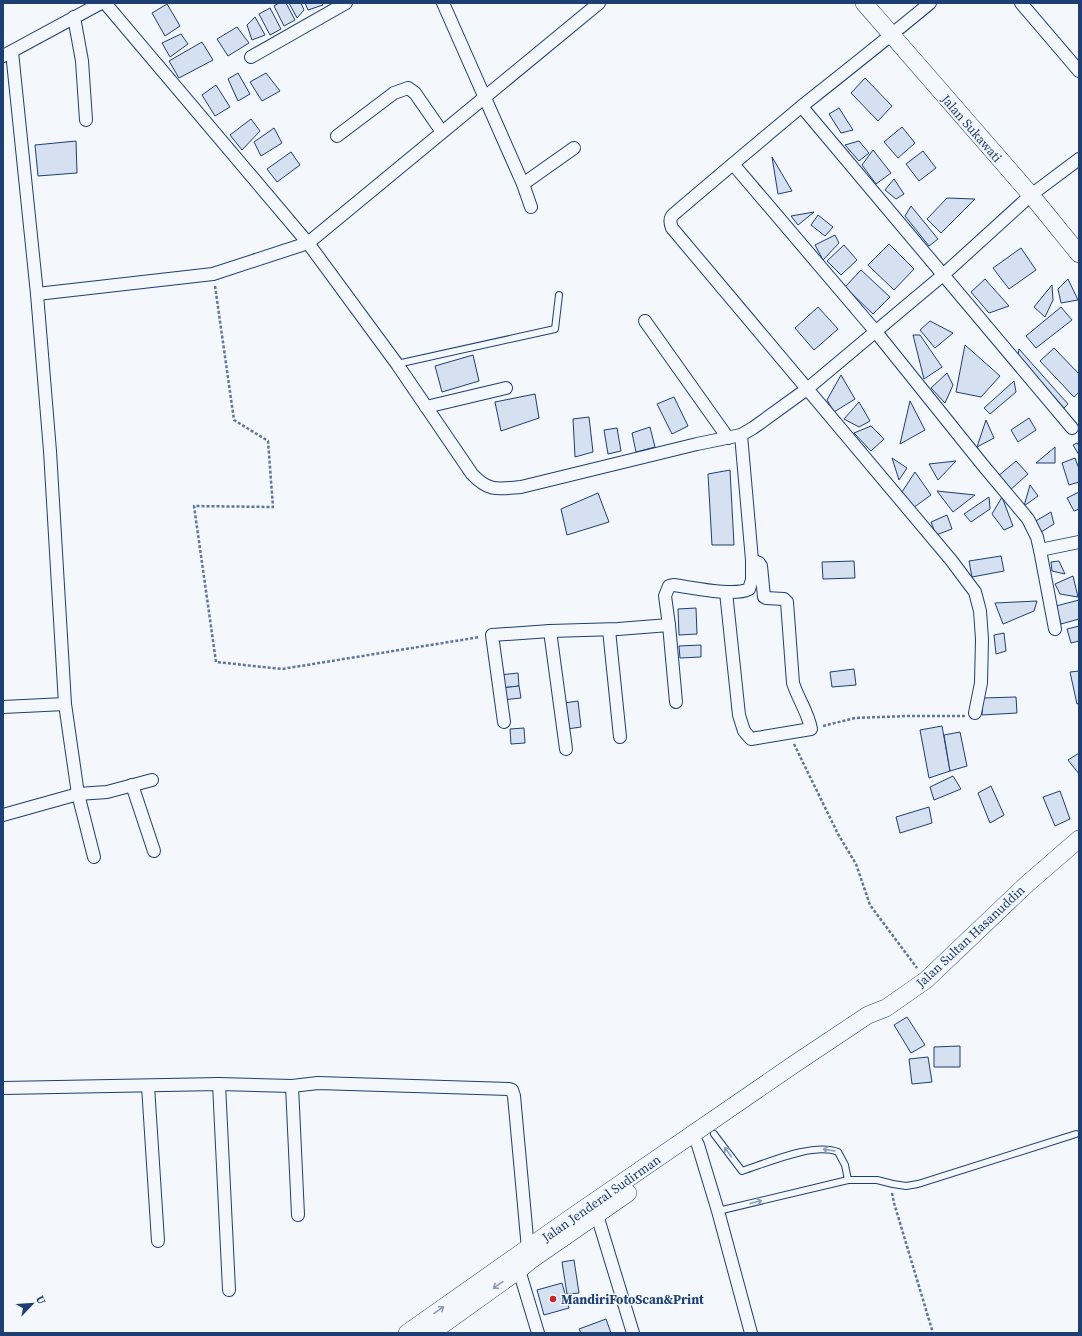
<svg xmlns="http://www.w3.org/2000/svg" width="1082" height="1336" viewBox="0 0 1082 1336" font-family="'Source Serif 4',serif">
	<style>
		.building { fill: #d5e0f0; stroke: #1d3f73 }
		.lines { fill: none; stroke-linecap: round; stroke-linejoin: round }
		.lane-casing { stroke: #1d3f73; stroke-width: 8 }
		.street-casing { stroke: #1d3f73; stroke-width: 14 }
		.secondary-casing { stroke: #1d3f73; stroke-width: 18 }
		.path { stroke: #5e769c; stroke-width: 2.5; stroke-dasharray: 3 2; stroke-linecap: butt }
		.lane { stroke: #f4f7fb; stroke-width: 6 }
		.street { stroke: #f4f7fb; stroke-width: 12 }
		.secondary { stroke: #f4f7fb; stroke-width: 17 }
		.oneway { stroke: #889bb7 }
		.poi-dot { fill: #c62828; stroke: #f4f7fb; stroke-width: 1.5 }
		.labels { text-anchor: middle; stroke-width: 3; stroke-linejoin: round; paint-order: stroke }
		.street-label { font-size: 13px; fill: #1d3f73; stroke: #f4f7fb }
		.poi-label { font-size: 13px; font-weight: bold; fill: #1d3f73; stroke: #f4f7fb; text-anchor: start }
	</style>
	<rect width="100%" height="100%" fill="#f4f7fb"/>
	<g class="building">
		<polygon points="279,3 286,3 295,20 284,26 274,6"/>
		<polygon points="289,3 301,3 304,10 297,18"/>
		<polygon points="305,3 321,3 323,5 308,10"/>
		<polygon points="167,4 180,26 165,36 152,13"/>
		<polygon points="270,8 281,29 270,35 259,14"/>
		<polygon points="255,17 265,35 252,40 247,25"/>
		<polygon points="237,27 249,43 228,56 217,39"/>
		<polygon points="181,34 188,44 170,57 162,43"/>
		<polygon points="202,42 213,60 179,78 169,61"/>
		<polygon points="238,73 250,94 238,101 228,79"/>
		<polygon points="266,73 280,91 262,101 250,82"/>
		<polygon points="865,78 892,106 878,121 851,93"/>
		<polygon points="216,85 230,107 215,116 202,95"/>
		<polygon points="839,108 853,130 841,133 829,114"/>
		<polygon points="251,119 260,131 242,150 230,135"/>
		<polygon points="902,127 915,143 898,158 884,142"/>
		<polygon points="274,128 282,143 261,156 254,142"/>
		<polygon points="76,141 77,173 38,176 35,145"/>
		<polygon points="859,141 869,153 859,161 845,145"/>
		<polygon points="873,150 891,173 876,184 862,165"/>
		<polygon points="923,151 936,168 919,181 906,164"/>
		<polygon points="291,152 300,165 277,182 267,169"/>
		<polygon points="772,157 792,191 778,194"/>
		<polygon points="894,179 904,194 896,199 885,190"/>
		<polygon points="947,198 975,199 941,233 927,219"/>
		<polygon points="911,206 938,239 929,246 905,216"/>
		<polygon points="814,212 798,225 791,216"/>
		<polygon points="818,215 833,227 825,236 811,225"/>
		<polygon points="835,235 839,243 823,260 815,245"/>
		<polygon points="889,244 914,269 894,290 868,265"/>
		<polygon points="844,245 857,260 841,275 827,261"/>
		<polygon points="1021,248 1036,270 1009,289 993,268"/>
		<polygon points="861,270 890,297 873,314 845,287"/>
		<polygon points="985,279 1009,306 989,313 971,292"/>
		<polygon points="1068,279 1078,300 1061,303 1058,289"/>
		<polygon points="1052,285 1053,300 1045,317 1034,307"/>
		<polygon points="818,307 838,329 814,350 795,328"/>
		<polygon points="1061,307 1072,320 1036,348 1026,336"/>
		<polygon points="930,321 953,333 935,348 920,330"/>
		<polygon points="913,335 920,335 942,367 924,379"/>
		<polygon points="965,345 1000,376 981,397 956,392"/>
		<polygon points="1054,348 1079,374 1079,392 1074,397 1040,361"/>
		<polygon points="1019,349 1068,404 1064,408 1018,355"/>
		<polygon points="473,355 479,381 442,392 435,366"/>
		<polygon points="947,373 953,385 945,403 931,388"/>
		<polygon points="841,375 855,399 834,412 827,400"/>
		<polygon points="1014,381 1016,392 990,414 984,408"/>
		<polygon points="535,394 539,418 501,431 495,402"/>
		<polygon points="674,397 688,426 672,434 657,404"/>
		<polygon points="910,401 925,430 900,444"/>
		<polygon points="859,402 870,421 859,427 844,419"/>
		<polygon points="589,417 593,452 575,457 573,419"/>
		<polygon points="1029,418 1036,430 1018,442 1011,430"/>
		<polygon points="986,420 994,438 977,447"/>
		<polygon points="871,426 884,439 871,451 854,433"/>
		<polygon points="650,427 655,447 636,452 632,433"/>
		<polygon points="617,428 621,451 608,454 604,430"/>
		<polygon points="1077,443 1079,446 1079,455 1073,445"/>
		<polygon points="1055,447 1055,463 1036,463"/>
		<polygon points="892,458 907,468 899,480"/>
		<polygon points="1075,458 1079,469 1079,482 1069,485 1062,463"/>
		<polygon points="956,461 938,480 929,464"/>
		<polygon points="1016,461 1028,474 1009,491 997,477"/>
		<polygon points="730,470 734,545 712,545 708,474"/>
		<polygon points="915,472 931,495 913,508 902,492"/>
		<polygon points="1030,485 1038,496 1024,506"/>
		<polygon points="937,491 975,495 953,512"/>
		<polygon points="1079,492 1079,509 1074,511 1067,498"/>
		<polygon points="598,493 609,522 567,535 561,509"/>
		<polygon points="989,497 990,509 971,522 964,514"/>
		<polygon points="1002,497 1013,526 1004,530 992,514"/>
		<polygon points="1051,512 1054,524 1041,532 1034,522"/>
		<polygon points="947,515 952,529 936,535 931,522"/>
		<polygon points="1001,556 1004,571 972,577 969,561"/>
		<polygon points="854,561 855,578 823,579 822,562"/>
		<polygon points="1059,561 1065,574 1052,571 1051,562"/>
		<polygon points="1073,576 1078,597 1060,594 1055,584"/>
		<polygon points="1079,600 1079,619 1061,624 1056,606"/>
		<polygon points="1037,601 1034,611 1003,624 995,603"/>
		<polygon points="696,608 697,634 679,635 678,609"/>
		<polygon points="1079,626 1079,641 1071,643 1067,629"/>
		<polygon points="1004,633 1006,651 996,654 994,635"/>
		<polygon points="701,645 701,657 680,658 679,646"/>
		<polygon points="854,669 856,685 832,687 830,672"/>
		<polygon points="1079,671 1079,703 1077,704 1070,672"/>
		<polygon points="518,673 519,686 501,688 500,675"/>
		<polygon points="519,686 521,698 502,700 501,688"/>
		<polygon points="1016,697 1017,713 982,715 983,698"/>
		<polygon points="578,701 581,727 567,729 564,703"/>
		<polygon points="942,726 950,771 929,778 920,730"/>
		<polygon points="524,728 525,743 511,744 510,729"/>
		<polygon points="960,732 967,766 950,771 944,735"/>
		<polygon points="1079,753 1079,774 1068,760"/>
		<polygon points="953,776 961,789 934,800 930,787"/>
		<polygon points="991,786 1004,815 990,823 978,793"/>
		<polygon points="1060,791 1070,819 1055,826 1043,797"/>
		<polygon points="929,807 932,823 900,833 896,817"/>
		<polygon points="907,1017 925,1045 911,1053 894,1025"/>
		<polygon points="960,1046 960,1067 934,1067 934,1047"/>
		<polygon points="928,1057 932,1082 912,1084 909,1059"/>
		<polygon points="574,1260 579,1293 567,1294 562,1262"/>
		<polygon points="562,1283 569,1308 544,1315 537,1290"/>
		<polygon points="606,1319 611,1333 581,1333 579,1329"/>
	</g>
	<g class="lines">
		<defs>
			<g id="lane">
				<polyline points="397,364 555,329 559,295"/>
				<path d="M 714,1134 L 742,1171 C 767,1163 814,1142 838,1152 L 845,1165 L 848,1180"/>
				<polyline points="718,1211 848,1180 877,1180 893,1184 906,1186 918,1184 1076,1134"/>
			</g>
			<g id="street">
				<path d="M 105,3 L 308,243 L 397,364 L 472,474 C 489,492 497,489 521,487 L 697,444 L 741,435 L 753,428 L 807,389 L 943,275 L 1031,195 L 1079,159"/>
				<polyline points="443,3 523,184 531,207"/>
				<path d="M 930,3 C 888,38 845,72 802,106 C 759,142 716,178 674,214 C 669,218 670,223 672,228 L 951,560 L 975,592 L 980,611 L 982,639 L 981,683 L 975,713"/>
				<polyline points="1021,3 1079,71"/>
				<polyline points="74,17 82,61 86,120"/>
				<polyline points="12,52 37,294 50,451 65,704 78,794 94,857"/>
				<polyline points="3,56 101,3"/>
				<polyline points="251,57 346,3"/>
				<polyline points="802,107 1072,428"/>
				<polyline points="337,136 394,93 408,88 415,93 442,132"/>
				<polyline points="733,164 876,332 982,464 1028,519 1037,537 1040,550 1055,629"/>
				<polyline points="523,184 574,148"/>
				<polyline points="37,294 213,274 308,243 599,3"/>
				<polyline points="645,321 728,438"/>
				<polyline points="426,407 506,388"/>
				<polyline points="1040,550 1079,542"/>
				<path d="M 726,592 L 739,715 L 744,731 L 751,739 L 811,729 C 808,712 798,699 793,683 L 787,602 L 784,599 L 766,598 L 764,597 L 761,566 L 759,563 L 752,560"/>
				<polyline points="669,625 676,702"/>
				<polyline points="609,630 620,737"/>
				<polyline points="550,631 566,749"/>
				<polyline points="3,707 65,704"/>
				<path d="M 504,722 L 492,635 L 550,631 L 618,629 L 669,625 L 665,596 L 669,586 L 673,585 C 691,587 734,597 749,589 L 752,580 L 752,560 L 741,435"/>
				<polyline points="132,785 154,851"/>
				<polyline points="3,815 78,794 107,792 152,780"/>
				<polyline points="219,1084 229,1290"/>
				<polyline points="148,1086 158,1241"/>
				<polyline points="292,1086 298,1215"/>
				<polyline points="3,1088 219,1084 292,1086 318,1083 509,1089 512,1090 514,1096 528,1249 530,1254"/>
				<polyline points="693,1135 698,1145 718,1211 751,1333"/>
				<polyline points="597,1215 633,1333"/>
				<polyline points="519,1270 538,1333"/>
			</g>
			<g id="secondary">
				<polyline points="864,3 1031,195 1079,254"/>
				<polyline points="407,1333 569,1219 796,1063 868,1015 886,1008 926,980 1027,884 1079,839"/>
				<polyline points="431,1333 519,1270 531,1260 628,1193"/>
			</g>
		</defs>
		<use href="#lane" class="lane-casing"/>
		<use href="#street" class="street-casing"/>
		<use href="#secondary" class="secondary-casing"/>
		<g class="path">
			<polyline points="215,286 234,420 268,441 273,507 194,506 216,662 282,669 480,637"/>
			<polyline points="823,726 855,718 907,716 965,716"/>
			<polyline points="794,744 838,834 856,864 870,905 917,968"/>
			<polyline points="892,1193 894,1203 933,1333"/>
		</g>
		<use href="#lane" class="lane"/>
		<use href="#street" class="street"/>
		<use href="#secondary" class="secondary"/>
	</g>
	<defs><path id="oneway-shaft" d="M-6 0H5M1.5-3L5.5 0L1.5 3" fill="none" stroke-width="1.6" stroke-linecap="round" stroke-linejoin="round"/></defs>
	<g class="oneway">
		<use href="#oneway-shaft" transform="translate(829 1150) rotate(-171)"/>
		<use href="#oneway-shaft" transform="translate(728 1152) rotate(-126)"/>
		<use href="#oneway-shaft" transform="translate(756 1202) rotate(-14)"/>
		<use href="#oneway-shaft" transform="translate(498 1285) rotate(145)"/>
		<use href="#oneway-shaft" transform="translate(439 1310) rotate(-35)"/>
	</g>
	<circle class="poi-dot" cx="553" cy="1299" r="4"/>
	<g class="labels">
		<g class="street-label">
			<text transform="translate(972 128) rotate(49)" y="5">Jalan Sukawati</text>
			<text transform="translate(970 936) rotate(-43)" y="5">Jalan Sultan Hasanuddin</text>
			<text transform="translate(601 1198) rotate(-35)" y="5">Jalan Jenderal Sudirman</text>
		</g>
		<g class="poi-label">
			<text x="561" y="1304">MandiriFotoScan&amp;Print</text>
		</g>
	</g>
	<rect width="1082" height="1336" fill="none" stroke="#1d3f73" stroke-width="8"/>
	<g transform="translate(32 1304) rotate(65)" stroke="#f4f7fb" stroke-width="3" paint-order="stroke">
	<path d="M0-3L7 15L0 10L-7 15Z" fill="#1d3f73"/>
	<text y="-6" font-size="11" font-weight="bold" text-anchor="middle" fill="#1d3f73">U</text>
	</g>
</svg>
